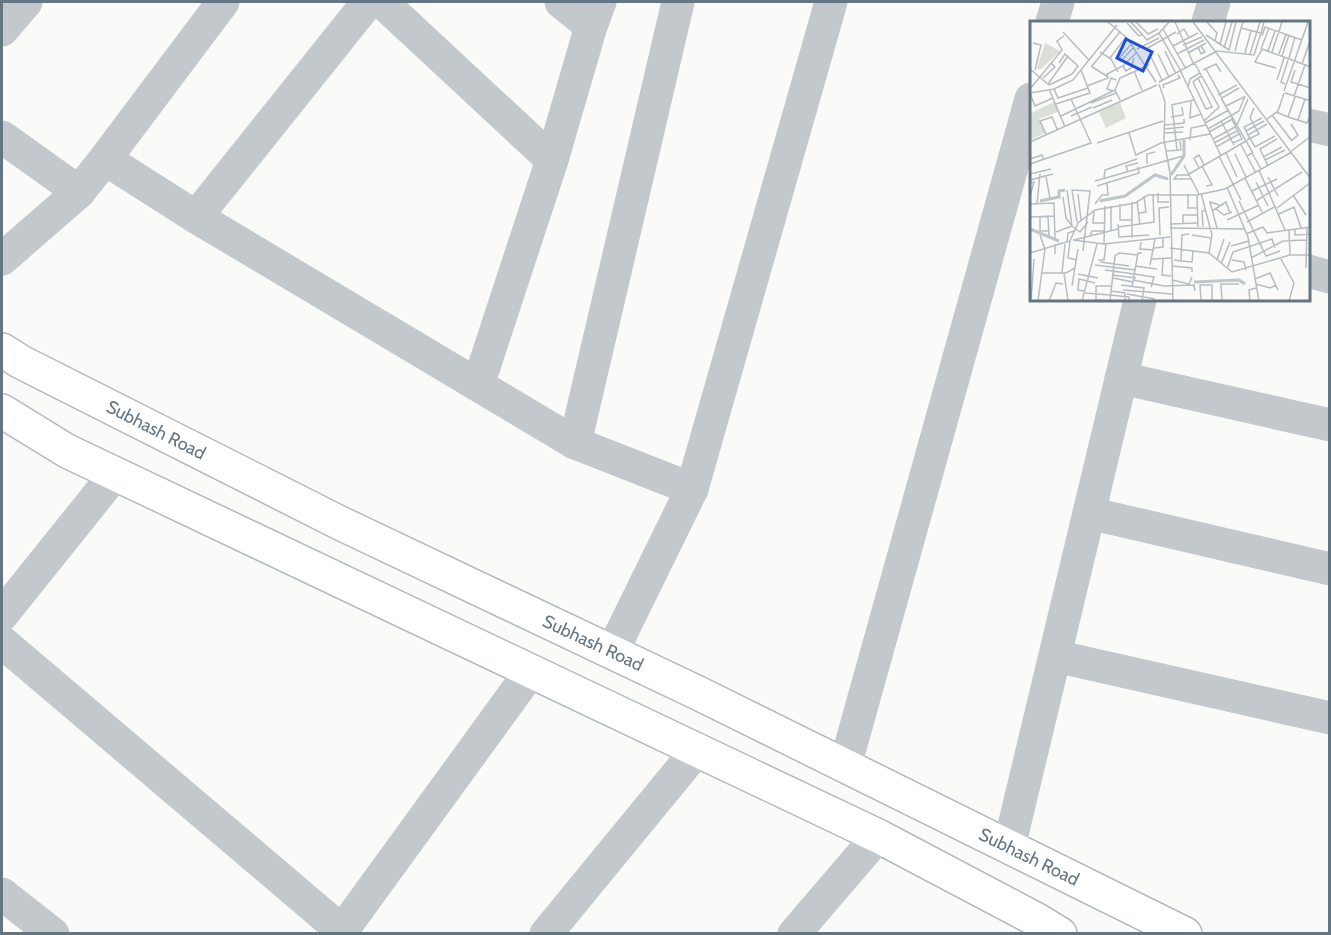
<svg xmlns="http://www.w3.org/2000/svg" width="1331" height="935" viewBox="0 0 1331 935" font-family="Cabin,sans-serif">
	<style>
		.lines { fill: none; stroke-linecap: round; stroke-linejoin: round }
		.secondary-casing { stroke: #b3babf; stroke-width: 36 }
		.street { stroke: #c3c8cc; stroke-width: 33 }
		.secondary { stroke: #fff; stroke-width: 33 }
		.labels { text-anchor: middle; stroke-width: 6; stroke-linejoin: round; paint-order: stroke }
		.street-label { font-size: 18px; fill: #657683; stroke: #fff }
		.inset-river { fill: none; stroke: #bbc7cb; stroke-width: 3 }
		.inset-road { fill: none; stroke: #b5bdc2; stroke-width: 1.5 }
		.view { fill: #1d4ed8; fill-opacity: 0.15; stroke: #1d4ed8; stroke-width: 3 }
		.inset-edge { fill: none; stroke: #657683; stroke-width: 3 }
	</style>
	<rect width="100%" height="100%" fill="#fafaf8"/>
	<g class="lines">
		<defs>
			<g id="secondary">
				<polyline points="2,350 21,362 340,523 698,693 1185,934"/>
				<polyline points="2,411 67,451 878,836 1037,920 1060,934"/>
			</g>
		</defs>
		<use href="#secondary" class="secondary-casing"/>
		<g class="street">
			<polyline points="382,2 552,160"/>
			<polyline points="561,2 591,26"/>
			<polyline points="1052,22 1058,2"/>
			<polyline points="1208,22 1214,2"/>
			<polyline points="2,30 26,2"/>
			<polyline points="1308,125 1330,130"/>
			<polyline points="2,137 79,192"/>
			<polyline points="105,159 196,217 575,443 692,489"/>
			<polyline points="196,217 368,2"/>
			<polyline points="2,259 79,192 105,159 223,2"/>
			<polyline points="1308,271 1330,277"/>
			<polyline points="1121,378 1330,425"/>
			<polyline points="478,385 552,160 591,26 600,2"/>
			<polyline points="575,443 678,2"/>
			<polyline points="1089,513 1330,569"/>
			<polyline points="2,615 115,474"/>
			<polyline points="2,642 342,931 531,671"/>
			<polyline points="612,652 692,489 831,2"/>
			<polyline points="1055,656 1330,718"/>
			<polyline points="845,766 1031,99"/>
			<polyline points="1009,847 1140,300"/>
			<polyline points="2,894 53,934"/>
			<polyline points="546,934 697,750"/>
			<polyline points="794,934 878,836"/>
		</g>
		<use href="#secondary" class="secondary"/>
	</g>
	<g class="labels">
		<g class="street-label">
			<text transform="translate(156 430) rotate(27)" y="6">Subhash Road</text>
			<text transform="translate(593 643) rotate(25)" y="6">Subhash Road</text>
			<text transform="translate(1029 857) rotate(26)" y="6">Subhash Road</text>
		</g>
	</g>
	<g transform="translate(1030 21)">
		<rect width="280" height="280" fill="#fafaf8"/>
		<path d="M 15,22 L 30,30 L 10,49 L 7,47 ZM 24,81 L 28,91 L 9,98 L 15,112 L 0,119 L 1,92 ZM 90,81 L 96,97 L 76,107 L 69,91 Z" fill="#dadfd7"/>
		<path class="inset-river" d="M 141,154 L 154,135 L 154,119M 10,180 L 29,176 L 29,170 L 35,169M 70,180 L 95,175 L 125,154 L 138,158M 0,208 L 29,220M 164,261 L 209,259 L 215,263"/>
		<path class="inset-road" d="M 78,1 L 97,17 L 126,61M 101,1 L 117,19 L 129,12M 106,1 L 118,13 L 128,8M 139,1 L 129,12 L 152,52M 145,1 L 164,44M 163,1 L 281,158M 177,1 L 187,12 L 185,20M 213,1 L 211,7 L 231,12 L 234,1M 97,2 L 109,15 L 112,13M 133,8 L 156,48M 33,11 L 59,39M 147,13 L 154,8 L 159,17M 176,14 L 199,29 L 206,1M 232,15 L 235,6 L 272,19M 3,22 L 11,24 L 5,49M 190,23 L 196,1M 153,24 L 172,16M 143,25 L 168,12M 168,26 L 171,33 L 175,31 L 171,25M 194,27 L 202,1M 107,28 L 129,17M 116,28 L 146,11M 231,28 L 239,7M 232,28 L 281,46M 232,28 L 225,41 L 246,47M 135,30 L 146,53M 205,30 L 211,7M 238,30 L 245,10M 70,31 L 81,38 L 88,51M 242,31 L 252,1M 158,32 L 176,22M 215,32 L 221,10M 128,33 L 139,56M 147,33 L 174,19M 220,33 L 230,1M 249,33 L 256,13M 252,35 L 259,14M 121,36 L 132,59M 80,37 L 96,16M 259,37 L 265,16M 88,39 L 101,23M 91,40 L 104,26M 29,42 L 35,33 L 48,45 L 42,53M 165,43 L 189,86 L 174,100M 272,43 L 281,17M 61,45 L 78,56M 62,45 L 90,11M 93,45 L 96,50 L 101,47 L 104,37M 0,48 L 19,64M 176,48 L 192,77 L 209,67M 173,49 L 186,43 L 191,51M 265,49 L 261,61 L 281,67M 104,50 L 112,69M 151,51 L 191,135M 13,57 L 25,46 L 21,42M 168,57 L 182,86 L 176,88 L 163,61 L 168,57 L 172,55M 247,59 L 254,37M 129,61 L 187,30 L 224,34 L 231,12M 18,63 L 38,35M 129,63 L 135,81 L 134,119 L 140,152 L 143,280M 255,63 L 251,61 L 258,39M 19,64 L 42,53M 57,65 L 78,57 L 77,53 L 93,45 L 107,31M 158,66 L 160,58 L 170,52M 134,67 L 133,64 L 150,57 L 148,54M 0,68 L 32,29 L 27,20 L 34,15M 19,68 L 35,106M 24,68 L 28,77 L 58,67M 83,70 L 77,68 L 81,57 L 86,59M 254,70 L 278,1M 255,72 L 281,80M 188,74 L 207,64M 264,75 L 275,44M 23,77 L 5,85 L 0,72 L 24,68 L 43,59 L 87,4M 191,77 L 223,132M 90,79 L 85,69 L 90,57 L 119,44M 161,81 L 160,97 L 171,93M 61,82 L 86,72M 26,83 L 60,72 L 51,49M 141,84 L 164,79M 142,84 L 147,129M 196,85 L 214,76M 63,87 L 82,79M 246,91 L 258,96 L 265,76M 242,94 L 262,120M 31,95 L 85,69M 41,95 L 62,86M 141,96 L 153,94 L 152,86M 258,96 L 277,102 L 281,92M 201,97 L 212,118 L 203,122M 237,98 L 248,90 L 254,72M 268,99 L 275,78M 191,100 L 204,124M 175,102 L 199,89M 237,103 L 218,114 L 225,126 L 245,115M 261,103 L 268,114 L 261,120M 134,104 L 154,102 L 154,98M 207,104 L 218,78M 134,108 L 154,106M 178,108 L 209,90 L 215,75M 216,110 L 234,100M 179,111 L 201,99M 99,112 L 106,135M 134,112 L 153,111M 16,113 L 10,100 L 22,96 L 27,108M 218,114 L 214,106 L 232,97M 183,118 L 205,106M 160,119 L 161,107 L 176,104M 217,119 L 229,113 L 220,97 L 224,87M 0,121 L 127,64M 67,122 L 133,100M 184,122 L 207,110M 211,124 L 226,152M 186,126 L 209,113M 136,130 L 151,129 L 150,120M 196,132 L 207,156M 259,132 L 281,115M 205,133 L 216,156M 106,134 L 131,122 L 180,113M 189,135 L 211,179M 217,135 L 222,132 L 231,148M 233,136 L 252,126M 0,138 L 12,134 L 14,139M 235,139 L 255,129M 0,143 L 61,122 L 41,78M 117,143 L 117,133 L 125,131M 154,144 L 169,173M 172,145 L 182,164 L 176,165M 238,145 L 230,128 L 247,118M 169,147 L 164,137 L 169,134 L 174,144M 229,149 L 255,209M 98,151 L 96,145 L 108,142M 0,153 L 21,148M 159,153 L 216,120M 159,154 L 147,154 L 144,158 L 162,158M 16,156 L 20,177M 238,156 L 248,175M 74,157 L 75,149 L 107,138M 215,157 L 232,191M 0,159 L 23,153M 65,160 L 153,135M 226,161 L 238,185M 0,162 L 4,161 L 0,175M 67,165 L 109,152 L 108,146M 197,166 L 218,216 L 229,280M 222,170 L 247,158M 128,172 L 128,181 L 139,181M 171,172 L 182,214 L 179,232M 48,173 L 51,199M 158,173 L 158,187 L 167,187M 167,174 L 168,206M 263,174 L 276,194M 33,176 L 36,197 L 42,205 L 50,211 L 58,201M 107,180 L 110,204M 209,180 L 236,235 L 250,230M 226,180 L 272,151M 102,181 L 102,217M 0,183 L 24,182 L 25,217M 7,183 L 10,153M 65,183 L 72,174 L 78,174 L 77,161M 90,183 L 90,199 L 102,199M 81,185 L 81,210M 247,187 L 280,162M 186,188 L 194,194 L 202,191M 64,190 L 63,202 L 75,202M 182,190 L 196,181 L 200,192M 109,192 L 116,191 L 114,175M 249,193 L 264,186 L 271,207M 10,195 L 10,210 L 19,210M 18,195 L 19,215M 0,196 L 24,195M 197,199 L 229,184M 47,201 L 42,169 L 60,170 L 53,230M 217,201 L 246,185M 153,202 L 153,194 L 167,194M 88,203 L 89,216 L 119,214M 140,203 L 167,202M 88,206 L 124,201 L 123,173M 173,206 L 172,190 L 176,189M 140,207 L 215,208M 187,207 L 180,181 L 189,184M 265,208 L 265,214 L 281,213M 259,209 L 260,234M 26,211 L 42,205 L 37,169M 216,213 L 233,206 L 237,212 L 281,206M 130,214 L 129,187 L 139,186M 162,214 L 181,217M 60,215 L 62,210 L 75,210M 43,219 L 74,223 L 140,216M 44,219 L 88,208M 40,220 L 38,237 L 47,239M 111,221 L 110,228 L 124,229M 74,223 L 75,185M 201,225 L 219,220M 124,227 L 133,226 L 133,217M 140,227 L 179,232 L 202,251 L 260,234 L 281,234M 0,232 L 40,220 L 48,202 L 65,189 L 105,182 L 118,174 L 167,174 L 195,168 L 262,131M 25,233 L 25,224 L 37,221 L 38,212 L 44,210M 221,237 L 253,220 L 277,219M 122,238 L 141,237M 133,238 L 132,254 L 141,255M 251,238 L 264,262 L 259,280M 68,239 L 74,239 L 76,223M 144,239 L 151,240 L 152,214 L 159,213M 187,239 L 194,218M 202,239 L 214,241 L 216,249M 151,240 L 162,241 L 163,230M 70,241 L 99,245M 191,243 L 200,221M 65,244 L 105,249M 120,244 L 125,218M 105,245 L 127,248M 142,245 L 162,247 L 162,251M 276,247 L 277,206M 197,248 L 203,231 L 242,218 L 245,227M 75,249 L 104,253M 12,252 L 36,252 L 45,247M 32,252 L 35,223M 34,252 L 38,280M 48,253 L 68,257M 104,253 L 124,256 L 121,266M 82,254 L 106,257M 83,257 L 103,261M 225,258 L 240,252 L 248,269M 103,259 L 134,265 L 164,264 L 165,270M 142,259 L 159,263 L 162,256M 226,263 L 240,267 L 246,264M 91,264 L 114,267 L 112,280M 42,265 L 48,228M 102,266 L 108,232 L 112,232M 93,269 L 142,273M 55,270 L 48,269 L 49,258 L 65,262M 81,270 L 95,272 L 95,280M 55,272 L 80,274M 97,273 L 125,278M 80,274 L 99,276 L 99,280M 66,279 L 80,280 L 85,235 L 89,232 L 108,234M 1,280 L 4,238M 8,280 L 15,228 L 10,214M 19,280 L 26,262 L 33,263M 52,280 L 67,223M 66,280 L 66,265 L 81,265M 171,280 L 170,264 L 182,264 L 182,280M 192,280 L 191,263 L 209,263M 220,280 L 219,269 L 226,267"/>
		<path class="view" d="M 96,18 L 122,31 L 113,50 L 87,37 Z"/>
		<rect width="280" height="280" class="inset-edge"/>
	</g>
	<rect width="1331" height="935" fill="none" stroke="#657683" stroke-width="6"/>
</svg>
